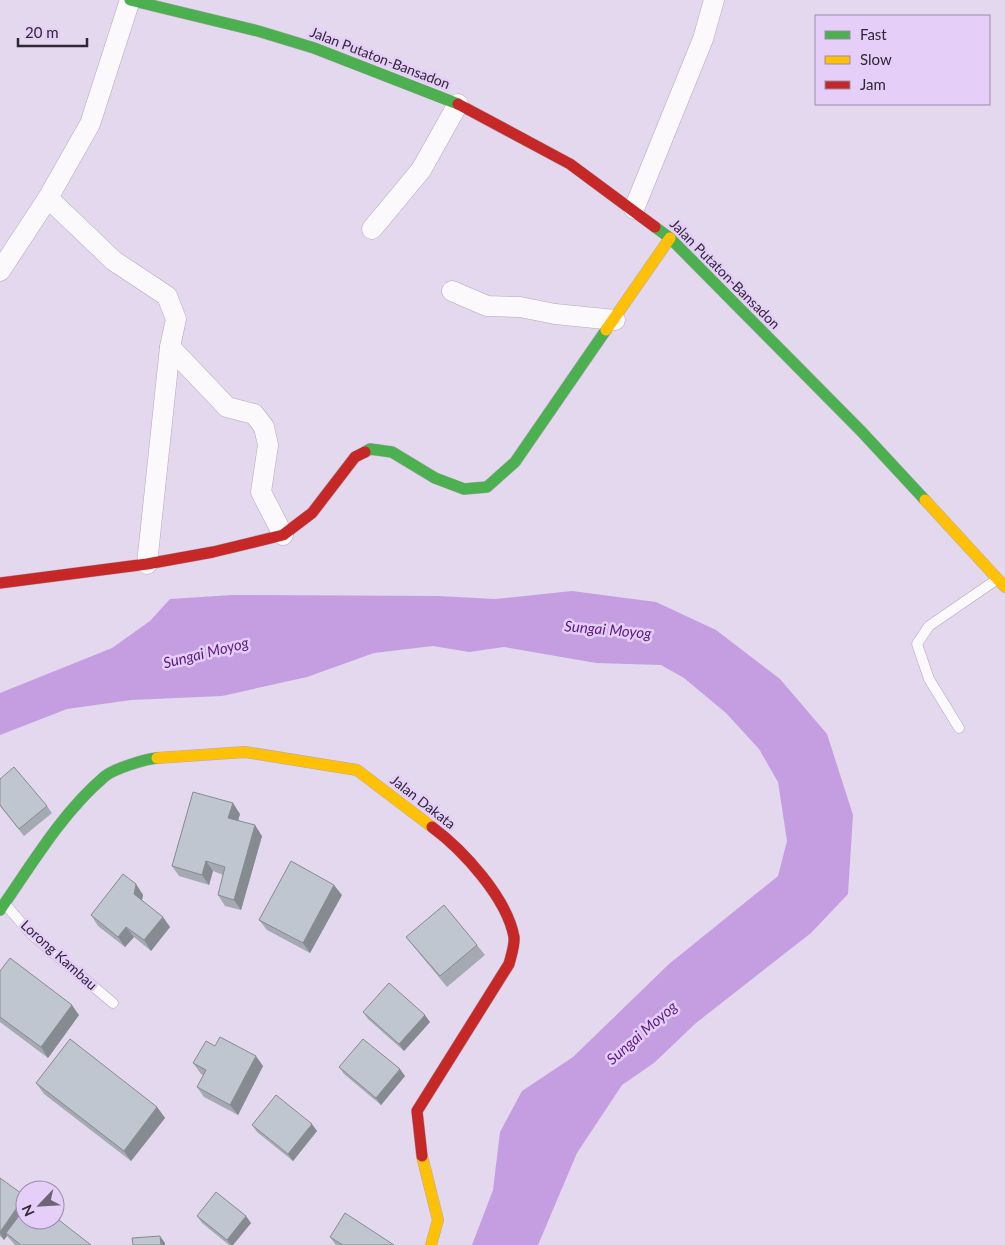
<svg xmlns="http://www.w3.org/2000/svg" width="1005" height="1245" viewBox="0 0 1005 1245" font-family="Lato,sans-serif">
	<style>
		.water { fill: #c49ee1 }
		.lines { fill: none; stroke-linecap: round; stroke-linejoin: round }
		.lane-casing { stroke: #b2a9ba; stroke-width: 11 }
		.street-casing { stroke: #b2a9ba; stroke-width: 21 }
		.fast-casing { stroke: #b2a9ba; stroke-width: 12 }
		.slow-casing { stroke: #b2a9ba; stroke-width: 12 }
		.jam-casing { stroke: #b2a9ba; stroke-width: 12 }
		.lane { stroke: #fbf9fc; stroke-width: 10 }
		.street { stroke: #fbf9fc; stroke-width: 20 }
		.fast { stroke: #4caf50; stroke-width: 11 }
		.slow { stroke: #ffc107; stroke-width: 11 }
		.jam { stroke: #c62828; stroke-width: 11 }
		.wall { fill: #a5aab2 }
		.shaded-wall { fill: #868b91 }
		.building { fill: #c0c6cf; stroke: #868b91 }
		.labels { text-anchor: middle; stroke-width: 5; stroke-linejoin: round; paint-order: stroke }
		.street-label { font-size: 14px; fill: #2f2636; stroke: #e5cef8 }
		.water-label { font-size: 15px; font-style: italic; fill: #5b1980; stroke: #e5cef8 }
	</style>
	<rect width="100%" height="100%" fill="#e4d8ee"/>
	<polygon class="water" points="572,591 656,602 716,630 780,679 827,734 853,815 848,894 811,933 696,1023 654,1063 622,1085 577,1153 538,1245 472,1245 493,1190 500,1132 522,1091 573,1057 669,964 778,876 787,841 778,782 759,749 726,713 684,678 661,665 596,663 504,647 469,652 433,646 374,653 307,677 222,696 131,700 67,709 0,735 0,693 112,648 150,621 170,599 232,595 438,596 495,599"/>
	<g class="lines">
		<defs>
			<g id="lane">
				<polyline points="959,728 929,679 917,644 929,626 996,580"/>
				<polyline points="5,904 31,934 113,1003"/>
			</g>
			<g id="street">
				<polyline points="48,198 114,261 167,296 176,319 170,347 147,564"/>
				<polyline points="634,209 703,39 714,0"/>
				<polyline points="372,229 421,170 458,104"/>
				<polyline points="0,271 48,198 90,124 130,0"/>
				<polyline points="452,291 487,306 520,307 555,314 615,320"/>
				<polyline points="170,347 227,407 254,414 264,427 268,445 261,492 283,535"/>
			</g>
			<g id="fast">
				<polyline points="130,0 258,31 314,48 458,104"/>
				<polyline points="655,227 670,238 861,431 925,500"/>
				<polyline points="365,452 370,449 392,452 435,478 464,489 487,487 515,462 606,330"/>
				<path d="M 0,910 C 32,864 61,814 104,777 C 113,769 145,759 157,758"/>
			</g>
			<g id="slow">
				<polyline points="606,330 670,238"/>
				<polyline points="925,500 1005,587"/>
				<polyline points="157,758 245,752 357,770 432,827"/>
				<polyline points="422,1156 438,1220 431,1245"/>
			</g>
			<g id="jam">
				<polyline points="458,104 570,164 655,227"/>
				<polyline points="0,583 147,564 213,552 283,535 312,513 355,457 365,452"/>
				<path d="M 422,1156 L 417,1111 L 509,964 C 511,956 515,945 514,937 C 507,898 463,850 432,827"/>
			</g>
		</defs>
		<use href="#lane" class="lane-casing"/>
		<use href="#street" class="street-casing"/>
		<use href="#fast" class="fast-casing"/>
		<use href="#slow" class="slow-casing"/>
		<use href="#jam" class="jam-casing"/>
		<use href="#lane" class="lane"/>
		<use href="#street" class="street"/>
		<use href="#fast" class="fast"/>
		<use href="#slow" class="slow"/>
		<use href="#jam" class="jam"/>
	</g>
	<g class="wall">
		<polygon points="0,779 47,806 52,813 24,836 0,806"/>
		<polygon points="240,814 238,820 262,836 241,910 225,906 218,895 223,875 213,871 209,885 179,876 172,866"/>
		<polygon points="136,884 143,895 142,900 170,927 151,951 134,937 125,947 98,926 91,915"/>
		<polygon points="342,895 310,953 267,930 259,920"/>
		<polygon points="406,937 477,945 485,955 447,987 414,947"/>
		<polygon points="0,971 79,1015 48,1058 0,1022"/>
		<polygon points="363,1012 430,1022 404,1051 368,1019"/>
		<polygon points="215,1046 263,1066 238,1115 204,1097 197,1087 203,1075 201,1074 193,1063"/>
		<polygon points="339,1067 405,1076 381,1105 344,1074"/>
		<polygon points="36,1083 157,1107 165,1118 131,1161 44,1094"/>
		<polygon points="252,1125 317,1131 293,1161 257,1132"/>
		<polygon points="0,1178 25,1220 91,1245 15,1245 7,1236 4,1240 0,1236"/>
		<polygon points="197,1216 251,1223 233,1245 229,1245 202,1223"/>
		<polygon points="330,1237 394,1245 337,1245 335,1244"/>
	</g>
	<g class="shaded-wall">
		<polygon points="233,803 240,814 236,828 228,818"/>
		<polygon points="255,825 262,836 241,910 234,900"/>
		<polygon points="206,861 213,871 209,885 202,875"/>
		<polygon points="136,884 143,895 141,904 134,894"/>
		<polygon points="334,885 342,895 310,953 303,943"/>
		<polygon points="163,917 170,927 151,951 144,940"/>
		<polygon points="126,927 134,937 125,947 118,937"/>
		<polygon points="72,1005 79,1015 48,1058 41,1047"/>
		<polygon points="425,1015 430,1022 404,1051 399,1044"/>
		<polygon points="256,1056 263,1066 238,1115 230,1105"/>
		<polygon points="400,1069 405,1076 381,1105 376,1098"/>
		<polygon points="157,1107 165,1118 131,1161 124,1151"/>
		<polygon points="312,1124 317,1131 293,1161 288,1154"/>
		<polygon points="25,1197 25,1211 6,1233 7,1236 4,1240 0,1233 0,1232"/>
		<polygon points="246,1216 251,1223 233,1245 231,1245 227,1240"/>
		<polygon points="160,1236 165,1243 165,1245 161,1245"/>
	</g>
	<g class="building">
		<polygon points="14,767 47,806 19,829 0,805 0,779"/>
		<polygon points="193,792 233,803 228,818 255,825 234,900 218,895 225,867 206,861 202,875 172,866"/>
		<polygon points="291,861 334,885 303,943 259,920"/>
		<polygon points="123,874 136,884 134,894 163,917 144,940 126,927 118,937 91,915"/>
		<polygon points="444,905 477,945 440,976 406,937"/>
		<polygon points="10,958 72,1005 41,1047 0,1017 0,971"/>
		<polygon points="389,983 425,1015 399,1044 363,1012"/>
		<polygon points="220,1037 256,1056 230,1105 197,1087 206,1070 193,1063 206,1041 215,1046"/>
		<polygon points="70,1039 157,1107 124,1151 36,1083"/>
		<polygon points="363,1039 400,1069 376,1098 339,1067"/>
		<polygon points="276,1095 312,1124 288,1154 252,1125"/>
		<polygon points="0,1178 25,1196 0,1232"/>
		<polygon points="216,1192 246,1216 227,1240 197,1216"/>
		<polygon points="25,1208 25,1220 55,1220 55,1217 91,1245 21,1245 6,1233"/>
		<polygon points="345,1213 394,1245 343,1245 330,1237"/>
		<polygon points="160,1236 161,1245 133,1245 132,1238"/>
	</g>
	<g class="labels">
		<g class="street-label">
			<text transform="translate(380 58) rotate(21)" y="5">Jalan Putaton-Bansadon</text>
			<text transform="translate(725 274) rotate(45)" y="5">Jalan Putaton-Bansadon</text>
			<text transform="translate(423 802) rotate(38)" y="5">Jalan Dakata</text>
			<text transform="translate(59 955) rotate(42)" y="5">Lorong Kambau</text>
		</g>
		<g class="water-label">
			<text transform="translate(608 630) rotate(5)" y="5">Sungai Moyog</text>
			<text transform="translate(206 653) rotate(-14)" y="5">Sungai Moyog</text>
			<text transform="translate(642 1033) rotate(-41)" y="5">Sungai Moyog</text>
		</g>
	</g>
	<rect x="815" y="15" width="175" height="90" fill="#e5cef8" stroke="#9c8baa"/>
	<rect x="825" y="31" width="25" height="8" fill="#4caf50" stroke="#9c8baa"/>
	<text x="860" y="40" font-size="15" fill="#2f2636">Fast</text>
	<rect x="825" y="56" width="25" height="8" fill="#ffc107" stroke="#9c8baa"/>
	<text x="860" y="65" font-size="15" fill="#2f2636">Slow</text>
	<rect x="825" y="81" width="25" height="8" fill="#c62828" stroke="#9c8baa"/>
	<text x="860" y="90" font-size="15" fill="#2f2636">Jam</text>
	<g transform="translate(40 1205) rotate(245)"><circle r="24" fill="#e5cef8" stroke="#9c8baa"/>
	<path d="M0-4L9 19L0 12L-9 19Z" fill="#6e6476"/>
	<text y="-8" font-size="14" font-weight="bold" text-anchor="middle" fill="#2f2636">N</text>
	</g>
	<path d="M18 38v8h69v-8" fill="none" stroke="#2f2636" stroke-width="2.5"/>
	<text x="25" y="38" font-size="15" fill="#2f2636" stroke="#e5cef8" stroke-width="4" paint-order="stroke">20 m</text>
</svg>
